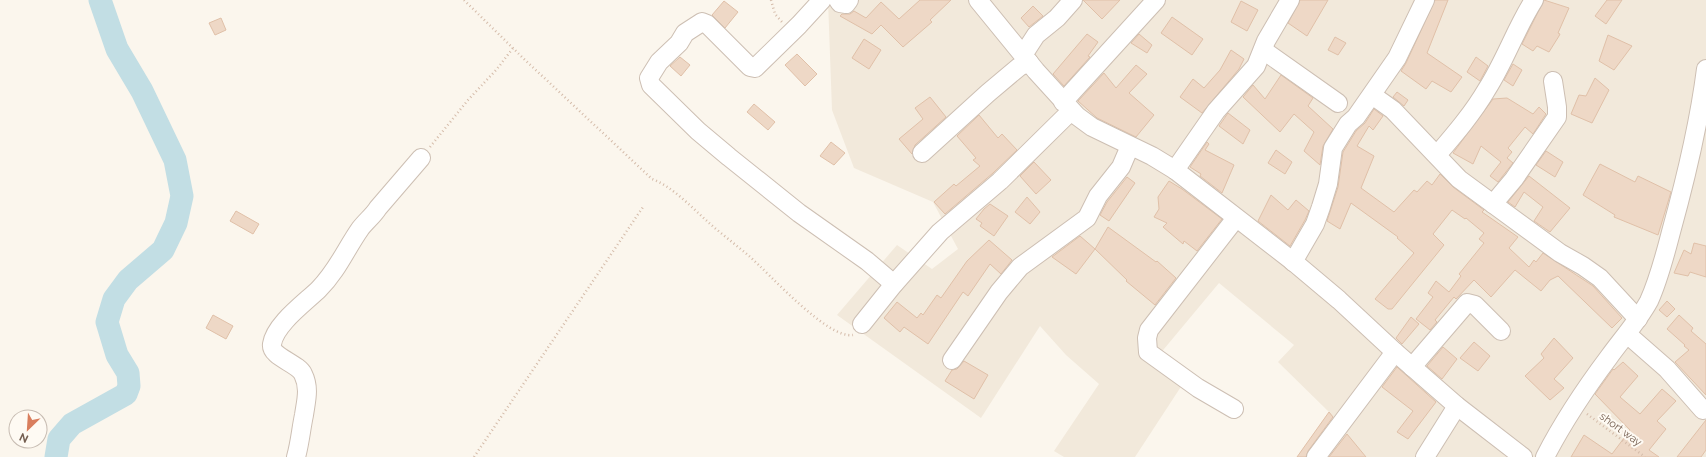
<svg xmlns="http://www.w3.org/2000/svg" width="1706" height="457" viewBox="0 0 1706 457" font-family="Raleway,sans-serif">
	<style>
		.residential { fill: #f2e9db }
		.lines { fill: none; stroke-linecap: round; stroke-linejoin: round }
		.river { stroke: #c2dee4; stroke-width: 23 }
		.building { fill: #eed8c6; stroke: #e0c0a8 }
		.minor-casing { stroke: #cdbfb3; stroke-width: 20 }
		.path { stroke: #d4bba9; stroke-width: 2.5; stroke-dasharray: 1 3; stroke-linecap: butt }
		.minor { stroke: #fff; stroke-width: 18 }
		.labels { text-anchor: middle; stroke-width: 4; stroke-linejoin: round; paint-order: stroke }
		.street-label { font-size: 11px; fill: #755f51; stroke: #fefaf3 }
	</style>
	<rect width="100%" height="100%" fill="#fbf6ed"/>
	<polygon class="residential" points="828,0 1706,0 1706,457 1297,457 1329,412 1278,362 1294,345 1219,283 1159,355 1186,379 1135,457 1064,457 1054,451 1099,384 1066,355 1040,326 981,418 837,315 897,245 932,269 958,249 933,202 854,168 832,110"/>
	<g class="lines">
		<polyline class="river" points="56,457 59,439 72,424 126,394 129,386 128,373 117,355 107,322 114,299 128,280 163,250 176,223 182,196 175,160 142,91 117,49 100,0"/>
	</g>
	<g class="building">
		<polygon points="920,0 951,0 930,20 932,22 903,47 881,25 872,34 840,16 842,14 850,14 854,11 866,18 881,2 899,19"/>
		<polygon points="1083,0 1120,0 1102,19"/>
		<polygon points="1300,0 1328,0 1307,36 1288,23"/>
		<polygon points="1435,0 1448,0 1427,53 1462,77 1451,92 1432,81 1426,89 1401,71 1406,63"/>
		<polygon points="1544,0 1569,8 1558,33 1560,34 1559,36 1549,52 1537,46 1533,51 1522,44"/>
		<polygon points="1607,0 1622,0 1606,24 1595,16"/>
		<polygon points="724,1 738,12 725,28 712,15"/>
		<polygon points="1241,1 1258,10 1247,31 1231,22"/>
		<polygon points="1033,6 1043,16 1029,27 1021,18"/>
		<polygon points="1172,17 1203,39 1192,55 1161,33"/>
		<polygon points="221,18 226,30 215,35 209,23"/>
		<polygon points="1087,34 1098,42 1088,56 1090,57 1064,86 1053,74"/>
		<polygon points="1139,34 1152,45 1147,53 1131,43"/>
		<polygon points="1608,35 1632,46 1614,70 1599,61"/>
		<polygon points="1335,37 1346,43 1338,55 1328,50"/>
		<polygon points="864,39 881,50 869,69 852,58"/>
		<polygon points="1231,50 1244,59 1239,69 1202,113 1180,97 1193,79 1204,88 1220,70"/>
		<polygon points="797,54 817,74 805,86 785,65"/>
		<polygon points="680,57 690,65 681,76 670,66"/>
		<polygon points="1476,57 1488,66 1480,81 1467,72"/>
		<polygon points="1513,64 1522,70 1513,86 1504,80"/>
		<polygon points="1136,65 1147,74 1129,93 1154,115 1136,137 1097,118 1078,101 1104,73 1116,88"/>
		<polygon points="1281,75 1313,98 1308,106 1333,129 1323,146 1320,165 1304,151 1314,132 1294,114 1280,132 1243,97 1253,85 1265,99"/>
		<polygon points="1595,78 1609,90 1592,123 1571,114 1579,95 1586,96"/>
		<polygon points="1397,92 1408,100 1404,106 1393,97"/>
		<polygon points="930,97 946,117 915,145 912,154 899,139 923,119 915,108"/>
		<polygon points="1507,98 1533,114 1539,107 1546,114 1533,134 1525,127 1508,148 1512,152 1507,158 1513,163 1498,182 1490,176 1501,162 1481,146 1473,164 1453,153 1493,99"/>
		<polygon points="754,104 775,122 768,130 747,112"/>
		<polygon points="1374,109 1383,116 1373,130 1369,126 1357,146 1374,156 1361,188 1394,212 1414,190 1417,192 1427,181 1432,185 1440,174 1453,187 1484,210 1482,212 1518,237 1509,248 1529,267 1534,260 1536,262 1543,253 1593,286 1622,318 1612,328 1558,276 1550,280 1541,291 1515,270 1491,297 1474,280 1456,299 1454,297 1435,320 1437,322 1430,330 1416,319 1433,297 1428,293 1436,281 1449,292 1461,276 1459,274 1484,243 1479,239 1484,233 1466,218 1465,219 1452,210 1433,234 1444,245 1392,309 1388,309 1375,299 1414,253 1397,238 1398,237 1351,203 1340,229 1327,221 1338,187 1343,152 1356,131 1365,123"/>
		<polygon points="1228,113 1250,130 1243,144 1219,126"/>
		<polygon points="979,115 998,138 1002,134 1017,150 993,173 945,214 934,202 954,184 956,186 980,166 973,160 976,158 957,136"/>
		<polygon points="831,142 845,153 834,165 820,156"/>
		<polygon points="1207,142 1209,144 1205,150 1234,165 1222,193 1200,176 1201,174 1190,167"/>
		<polygon points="1276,150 1292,162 1285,174 1268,163"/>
		<polygon points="1546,151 1563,162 1555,177 1536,165"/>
		<polygon points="1034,162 1051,180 1036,194 1020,176"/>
		<polygon points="1600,164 1635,182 1638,176 1671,192 1658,235 1614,217 1615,215 1583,195"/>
		<polygon points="1529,176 1570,208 1550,232 1534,221 1543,207 1524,192 1515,207 1508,202"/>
		<polygon points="1127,177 1135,183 1109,221 1100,215 1107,202"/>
		<polygon points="1169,181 1182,189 1222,219 1197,251 1184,241 1183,244 1163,227 1167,223 1154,217 1159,209 1158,197"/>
		<polygon points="1271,195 1288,210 1296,200 1309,211 1305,220 1290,246 1258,221"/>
		<polygon points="1027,197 1040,212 1030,224 1015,212"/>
		<polygon points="990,204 1008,216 994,236 980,226 982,223 976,219 984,209"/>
		<polygon points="236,211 259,224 253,234 230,221"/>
		<polygon points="1108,227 1156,262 1157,261 1176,278 1155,305 1126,281 1127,280 1095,249"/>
		<polygon points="1080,236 1095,249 1076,274 1052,257"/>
		<polygon points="989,240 1012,260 1001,274 990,264 968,296 963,292 928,344 904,327 900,332 884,318 897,302 917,318 921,313 923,315 937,295 941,298 967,261"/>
		<polygon points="1694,243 1706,246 1706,277 1690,272 1688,276 1674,273 1684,250 1691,254"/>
		<polygon points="1667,301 1675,309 1667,317 1659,310"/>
		<polygon points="213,315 233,326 226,339 206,328"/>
		<polygon points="1679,315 1693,328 1691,331 1706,344 1706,395 1675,362 1689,350 1684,346 1685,345 1667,329"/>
		<polygon points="1411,317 1419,324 1402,344 1396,338"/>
		<polygon points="1554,338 1573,358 1554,379 1564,388 1550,400 1525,376 1544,358 1541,354"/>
		<polygon points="1474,342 1490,356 1478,371 1460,358"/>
		<polygon points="1443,347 1457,359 1442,379 1427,366"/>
		<polygon points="964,361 988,375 974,399 945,381 952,370 957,369"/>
		<polygon points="1623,362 1638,376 1620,397 1640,414 1662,389 1676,401 1657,421 1666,429 1649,450 1659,457 1571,457 1584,435 1612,454 1630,430 1595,394 1613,369 1614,370"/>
		<polygon points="1397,367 1436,402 1408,439 1397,432 1413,411 1382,387"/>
		<polygon points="1329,412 1333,417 1308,451 1306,457 1297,457"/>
		<polygon points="1706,420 1706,450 1701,457 1677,457"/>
		<polygon points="1347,434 1366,457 1329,457"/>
	</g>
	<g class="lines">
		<defs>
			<g id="minor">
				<polyline points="822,0 799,25 755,68 750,67 707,24 702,22 685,33 679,43 659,62 649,78 651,85 698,131 729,157 799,213 867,261 894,284"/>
				<polyline points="838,0 840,3 846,4 849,0"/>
				<polyline points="978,0 1036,71 1077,116 1092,127 1152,156 1175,170 1295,263 1339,300 1395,352 1457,406 1523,457"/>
				<polyline points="1263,50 1338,103"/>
				<polyline points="1023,55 1036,35 1057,18 1073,0"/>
				<polyline points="1372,95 1393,110 1459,179 1560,253 1583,266 1600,278 1638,319"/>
				<polyline points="1063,102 1156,0"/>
				<polyline points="922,153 988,93 1019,67 1029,62"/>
				<path d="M 1437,155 C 1455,134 1473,113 1487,89 C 1505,61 1516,28 1534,0"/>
				<polyline points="1175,170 1216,111 1256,66 1266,41 1290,0"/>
				<polyline points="1493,204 1514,179 1557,117 1557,107 1553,81"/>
				<polyline points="1293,262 1315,224 1321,207 1328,184 1333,148 1348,124 1356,117 1397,58 1425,0"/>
				<polyline points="862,324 894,284 940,232 1000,181 1071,111"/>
				<polyline points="1627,334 1667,369 1703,410"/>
				<polyline points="952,360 999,292 1020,267 1087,218 1098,196 1121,167 1130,146"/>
				<polyline points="1412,367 1467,303 1475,305 1501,331"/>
				<polyline points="1234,409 1198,388 1148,352 1147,338 1149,330 1236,218"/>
				<path d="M 296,457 C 300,443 301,429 304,415 C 306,401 310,388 303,374 C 298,363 270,357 272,344 C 275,324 306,302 319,289 C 337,271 346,249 360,229 C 366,221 373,216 378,208 L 421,158"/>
				<polyline points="1316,457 1395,352"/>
				<polyline points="1425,457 1457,406"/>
				<path d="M 1545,457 C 1563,422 1585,389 1609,357 C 1622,339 1638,321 1649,301 C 1659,279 1665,255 1671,232 C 1686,178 1699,124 1706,69"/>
			</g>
		</defs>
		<use href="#minor" class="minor-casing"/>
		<g class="path">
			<path d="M 464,0 L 523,58 L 652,179 C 673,187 690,206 707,221 C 720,233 735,244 749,256 C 770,274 827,339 853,335"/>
			<polyline points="771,0 775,14 782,22"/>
			<polyline points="430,147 468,100 497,69 513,48"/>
			<polyline points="1587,414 1645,457"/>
			<polyline points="474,457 643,207"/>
		</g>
		<use href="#minor" class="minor"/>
	</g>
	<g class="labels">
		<g class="street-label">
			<text transform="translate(1621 429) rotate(36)" y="4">short way</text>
		</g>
	</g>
	<g transform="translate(28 429) rotate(205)"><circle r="19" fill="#fefaf3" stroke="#c7bcb2"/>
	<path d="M0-3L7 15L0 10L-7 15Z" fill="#d97e5d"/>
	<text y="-6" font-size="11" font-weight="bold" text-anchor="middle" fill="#755f51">N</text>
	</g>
</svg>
